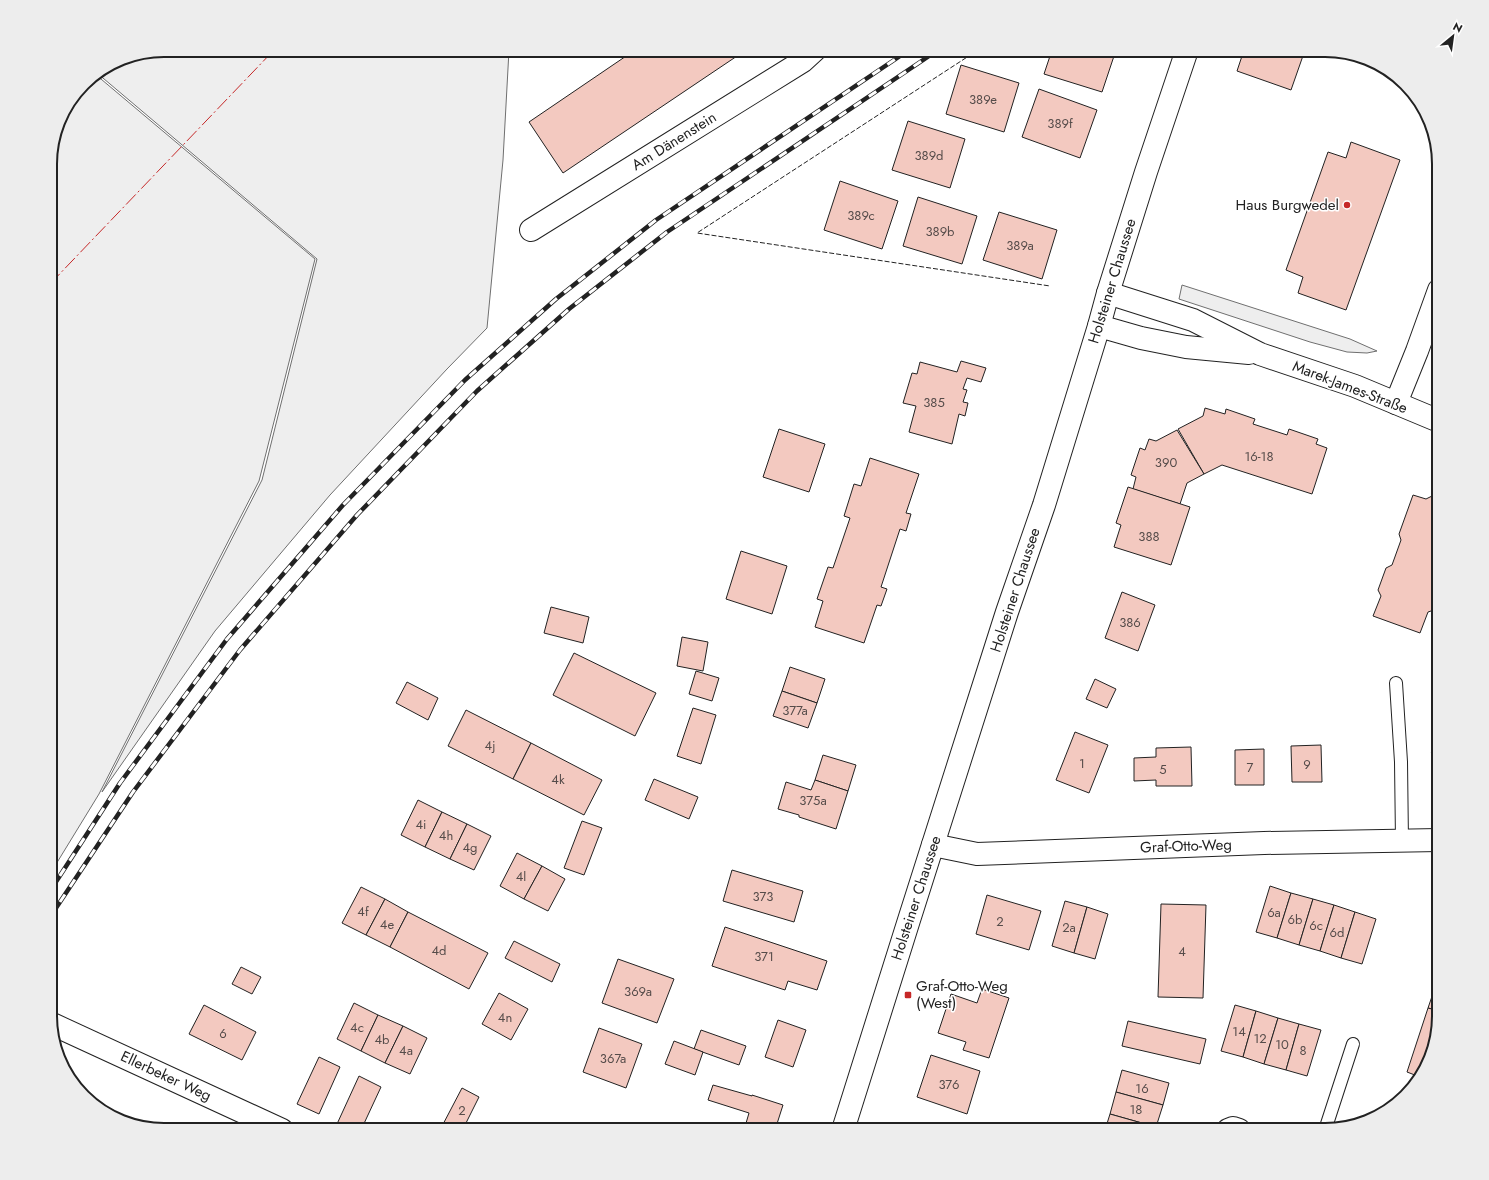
<svg xmlns="http://www.w3.org/2000/svg" width="1489" height="1180" viewBox="0 0 1489 1180" font-family="Jost,sans-serif">
	<style>
		.green { fill: #eee; stroke: #6f6f6f }
		.building { fill: #f3c9c0; stroke: #222 }
		.lines { fill: none; stroke-linecap: round; stroke-linejoin: round }
		.service-casing { stroke: #222; stroke-width: 14 }
		.minor-casing { stroke: #222; stroke-width: 24 }
		.secondary-casing { stroke: #222; stroke-width: 24 }
		.primary-casing { stroke: #222; stroke-width: 24 }
		.service { stroke: #fff; stroke-width: 12 }
		.minor { stroke: #fff; stroke-width: 22 }
		.secondary { stroke: #fff; stroke-width: 22 }
		.primary { stroke: #fff; stroke-width: 22 }
		.rail-casing { stroke: #222; stroke-width: 4.5 }
		.rail { stroke: #fff; stroke-width: 3; stroke-dasharray: 9; stroke-linecap: butt }
		.fence { stroke: #222; stroke-width: 1; stroke-dasharray: 5 2; stroke-linecap: butt }
		.power { stroke: #c62828; stroke-width: 1; stroke-dasharray: 14 3 2 3; stroke-linecap: butt }
		.poi-dot { fill: #c62828; stroke: #fff; stroke-width: 1.5 }
		.labels { text-anchor: middle; stroke-width: 3; stroke-linejoin: round; paint-order: stroke }
		.number-label { font-size: 13px; fill: #564c4a }
		.street-label { font-size: 15px; fill: #222; stroke: #fff }
		.poi-label { font-size: 15px; fill: #222; stroke: #fff; text-anchor: end }
		.rim { fill: none; stroke: #222; stroke-width: 2 }
	</style>
	<rect width="100%" height="100%" fill="#fff"/>
	<g class="green">
		<polygon points="164,50 509,50 503,160 487,328 447,369 330,495 215,631 102,792 262,480 317,259 97,73 120,59"/>
		<polygon points="95,74 315,259 259,481 99,794 50,874 50,156 62,113 89,78"/>
		<polygon points="1182,285 1350,339 1377,351 1367,353 1347,352 1310,342 1179,299"/>
	</g>
	<g class="building">
		<polygon points="635,50 746,50 563,173 529,122"/>
		<polygon points="1052,50 1116,50 1102,92 1044,74"/>
		<polygon points="1244,50 1305,50 1291,90 1237,71"/>
		<polygon points="961,65 1019,83 1004,132 946,114"/>
		<polygon points="1039,89 1097,110 1080,158 1022,137"/>
		<polygon points="908,121 965,139 950,188 892,170"/>
		<polygon points="1351,142 1400,160 1346,310 1298,293 1303,277 1286,270 1328,152 1346,158"/>
		<polygon points="840,181 898,201 882,249 824,230"/>
		<polygon points="918,197 977,216 962,264 903,246"/>
		<polygon points="999,212 1057,230 1042,279 983,260"/>
		<polygon points="961,361 986,368 981,382 967,378 963,389 967,390 963,402 968,403 965,416 959,414 952,444 909,432 916,406 903,403 912,373 917,374 920,362 957,372"/>
		<polygon points="1205,408 1225,414 1226,409 1255,419 1253,424 1287,435 1289,429 1318,439 1316,444 1327,448 1312,494 1222,465 1204,474 1178,429 1203,416"/>
		<polygon points="779,429 825,444 809,492 763,477"/>
		<polygon points="1177,430 1204,474 1187,483 1180,504 1133,489 1136,477 1131,475 1140,448 1145,450 1149,439 1156,441"/>
		<polygon points="870,458 919,474 906,513 911,514 906,531 900,529 881,587 887,589 881,606 877,605 864,643 815,627 823,601 817,599 828,567 833,568 850,518 844,516 854,484 861,486"/>
		<polygon points="1437,482 1439,483 1439,597 1434,610 1428,612 1420,633 1373,616 1381,596 1378,590 1386,568 1392,565 1401,540 1399,534 1413,495 1426,499 1432,496"/>
		<polygon points="1128,487 1190,507 1171,565 1114,547 1121,525 1116,523"/>
		<polygon points="741,551 787,566 772,614 726,599"/>
		<polygon points="1122,592 1155,605 1138,651 1105,638"/>
		<polygon points="551,607 589,617 583,643 544,633"/>
		<polygon points="682,637 708,642 703,671 677,666"/>
		<polygon points="574,653 656,693 635,736 553,695"/>
		<polygon points="790,667 825,679 817,703 782,691"/>
		<polygon points="696,671 719,678 712,701 689,694"/>
		<polygon points="1095,679 1116,689 1107,708 1086,699"/>
		<polygon points="407,682 438,698 428,720 396,703"/>
		<polygon points="782,691 817,703 808,728 773,716"/>
		<polygon points="693,708 716,715 701,764 677,756"/>
		<polygon points="466,710 531,743 513,779 448,746"/>
		<polygon points="1438,729 1439,729 1439,780 1438,760 1431,753 1438,745"/>
		<polygon points="1075,732 1108,745 1089,793 1056,780"/>
		<polygon points="531,743 602,780 584,815 513,779"/>
		<polygon points="1321,745 1322,782 1292,782 1291,746"/>
		<polygon points="1191,747 1192,786 1156,786 1156,780 1134,781 1134,758 1156,757 1156,748"/>
		<polygon points="1264,749 1264,785 1235,785 1235,750"/>
		<polygon points="823,755 856,765 848,791 815,780"/>
		<polygon points="654,779 698,797 689,819 645,800"/>
		<polygon points="815,780 848,791 836,829 799,817 799,815 778,809 786,782 811,790"/>
		<polygon points="418,800 442,812 425,847 401,835"/>
		<polygon points="442,812 467,824 450,859 425,847"/>
		<polygon points="582,821 602,828 584,875 564,868"/>
		<polygon points="467,824 491,836 474,870 450,859"/>
		<polygon points="517,853 542,866 524,899 500,886"/>
		<polygon points="542,866 565,879 548,911 524,899"/>
		<polygon points="732,870 803,891 794,922 723,901"/>
		<polygon points="1270,886 1291,893 1277,938 1256,932"/>
		<polygon points="361,887 385,899 366,935 342,923"/>
		<polygon points="1291,893 1313,899 1299,945 1277,938"/>
		<polygon points="987,895 1041,911 1029,950 976,934"/>
		<polygon points="385,899 408,912 390,947 366,935"/>
		<polygon points="1313,899 1334,905 1320,951 1299,945"/>
		<polygon points="1065,901 1087,907 1074,953 1052,946"/>
		<polygon points="1161,904 1206,905 1203,998 1158,997"/>
		<polygon points="1334,905 1355,912 1341,958 1320,951"/>
		<polygon points="1087,907 1108,914 1095,959 1074,953"/>
		<polygon points="408,912 488,953 469,989 390,947"/>
		<polygon points="1355,912 1376,919 1362,964 1341,958"/>
		<polygon points="725,927 827,961 817,990 788,981 785,990 712,966"/>
		<polygon points="514,941 560,964 552,982 505,958"/>
		<polygon points="618,959 674,979 657,1023 602,1003"/>
		<polygon points="241,967 261,977 252,994 232,984"/>
		<polygon points="1439,976 1439,1011 1428,1008"/>
		<polygon points="982,989 1009,998 989,1058 963,1050 966,1042 938,1033 951,994 977,1003"/>
		<polygon points="499,993 528,1009 511,1040 482,1024"/>
		<polygon points="354,1003 378,1015 361,1051 337,1039"/>
		<polygon points="204,1005 256,1032 242,1060 189,1034"/>
		<polygon points="1235,1005 1256,1011 1243,1057 1221,1051"/>
		<polygon points="1428,1008 1439,1011 1439,1017 1430,1060 1420,1077 1407,1072"/>
		<polygon points="1256,1011 1278,1018 1264,1064 1243,1057"/>
		<polygon points="378,1015 403,1026 385,1063 361,1051"/>
		<polygon points="1278,1018 1299,1024 1286,1070 1264,1064"/>
		<polygon points="778,1020 806,1030 793,1067 765,1057"/>
		<polygon points="1128,1021 1206,1039 1200,1064 1122,1046"/>
		<polygon points="1299,1024 1321,1030 1307,1076 1286,1070"/>
		<polygon points="403,1026 427,1038 410,1074 385,1063"/>
		<polygon points="599,1028 642,1044 626,1088 583,1072"/>
		<polygon points="701,1030 746,1046 739,1065 694,1049"/>
		<polygon points="674,1041 703,1052 695,1075 665,1064"/>
		<polygon points="931,1055 980,1071 967,1114 917,1097"/>
		<polygon points="319,1057 340,1067 319,1114 297,1104"/>
		<polygon points="1122,1070 1169,1083 1163,1105 1116,1092"/>
		<polygon points="359,1076 381,1087 361,1130 350,1130 337,1124"/>
		<polygon points="713,1085 752,1096 752,1095 783,1105 775,1130 744,1130 749,1113 708,1100"/>
		<polygon points="462,1088 479,1097 466,1123 477,1128 476,1130 440,1130"/>
		<polygon points="1116,1092 1163,1105 1156,1127 1110,1114"/>
		<polygon points="1110,1114 1156,1127 1155,1130 1105,1130"/>
	</g>
	<g class="lines">
		<defs>
			<g id="service">
				<polyline points="1396,683 1401,762 1402,841"/>
				<polyline points="1325,1130 1353,1044"/>
			</g>
			<g id="minor">
				<polyline points="531,230 803,61 815,50"/>
				<polyline points="1396,403 1417,351 1439,290"/>
				<polyline points="933,845 977,854 1264,843 1439,840"/>
				<polyline points="50,1023 282,1130"/>
				<polyline points="1228,1130 1233,1128 1239,1130"/>
			</g>
			<g id="secondary">
				<polyline points="1108,293 1193,320 1260,354 1355,386 1439,421"/>
				<polyline points="1099,326 1141,338 1186,347 1249,353"/>
			</g>
			<polyline id="primary" points="843,1130 909,920 1007,612 1044,505 1099,326 1108,293 1146,172 1187,50"/>
		</defs>
		<use href="#service" class="service-casing"/>
		<use href="#minor" class="minor-casing"/>
		<use href="#secondary" class="secondary-casing"/>
		<use href="#primary" class="primary-casing"/>
		<use href="#service" class="service"/>
		<use href="#minor" class="minor"/>
		<use href="#secondary" class="secondary"/>
		<use href="#primary" class="primary"/>
		<defs>
			<g id="rail">
				<polyline points="50,891 120,783 227,639 343,505 465,380 556,299 656,220 909,50"/>
				<polyline points="50,917 133,792 240,650 357,515 477,391 569,309 667,232 938,50"/>
			</g>
		</defs>
		<use href="#rail" class="rail-casing"/>
		<use href="#rail" class="rail"/>
		<polyline class="fence" points="978,50 697,233 1050,286"/>
		<polyline class="power" points="50,284 274,50"/>
	</g>
	<g class="poi-dot">
		<circle cx="1347" cy="205" r="4"/>
		<rect x="904" y="991" width="8" height="8" rx="2"/>
	</g>
	<g class="labels">
		<g class="number-label">
			<text x="983" y="104">389e</text>
			<text x="1060" y="128">389f</text>
			<text x="929" y="160">389d</text>
			<text x="861" y="220">389c</text>
			<text x="940" y="236">389b</text>
			<text x="1020" y="250">389a</text>
			<text x="934" y="407">385</text>
			<text x="1259" y="461">16-18</text>
			<text x="1166" y="467">390</text>
			<text x="1149" y="541">388</text>
			<text x="1130" y="627">386</text>
			<text x="795" y="715">377a</text>
			<text x="490" y="750">4j</text>
			<text x="1082" y="768">1</text>
			<text x="1307" y="769">9</text>
			<text x="1250" y="772">7</text>
			<text x="1163" y="774">5</text>
			<text x="558" y="784">4k</text>
			<text x="813" y="805">375a</text>
			<text x="421" y="829">4i</text>
			<text x="446" y="840">4h</text>
			<text x="470" y="852">4g</text>
			<text x="521" y="881">4l</text>
			<text x="763" y="901">373</text>
			<text x="363" y="916">4f</text>
			<text x="1274" y="917">6a</text>
			<text x="1295" y="924">6b</text>
			<text x="1000" y="926">2</text>
			<text x="387" y="929">4e</text>
			<text x="1316" y="930">6c</text>
			<text x="1069" y="932">2a</text>
			<text x="1337" y="937">6d</text>
			<text x="439" y="955">4d</text>
			<text x="1182" y="956">4</text>
			<text x="764" y="961">371</text>
			<text x="638" y="996">369a</text>
			<text x="505" y="1022">4n</text>
			<text x="357" y="1032">4c</text>
			<text x="1239" y="1036">14</text>
			<text x="223" y="1038">6</text>
			<text x="1260" y="1043">12</text>
			<text x="382" y="1044">4b</text>
			<text x="1282" y="1049">10</text>
			<text x="406" y="1055">4a</text>
			<text x="1303" y="1055">8</text>
			<text x="613" y="1063">367a</text>
			<text x="949" y="1089">376</text>
			<text x="1142" y="1093">16</text>
			<text x="1136" y="1114">18</text>
			<text x="462" y="1115">2</text>
		</g>
		<g class="street-label">
			<text transform="translate(674 141) rotate(-32)" y="5">Am Dänenstein</text>
			<text transform="translate(1112 281) rotate(-73)" y="5">Holsteiner Chaussee</text>
			<text transform="translate(1350 387) rotate(21)" y="5">Marek-James-Straße</text>
			<text transform="translate(1015 590) rotate(-72)" y="5">Holsteiner Chaussee</text>
			<text transform="translate(1186 846) rotate(-2)" y="5">Graf-Otto-Weg</text>
			<text transform="translate(916 898) rotate(-72)" y="5">Holsteiner Chaussee</text>
			<text transform="translate(166 1076) rotate(25)" y="5">Ellerbeker Weg</text>
		</g>
		<g class="poi-label">
			<text x="1339" y="210">Haus Burgwedel</text>
			<text x="916" y="991" text-anchor="start">Graf-Otto-Weg<tspan x="916" dy="17">(West)</tspan></text>
		</g>
	</g>
	<path d="M0 0H1489V1180H0ZM164 57H1325A107 107 0 0 1 1432 164V1016A107 107 0 0 1 1325 1123H164A107 107 0 0 1 57 1016V164A107 107 0 0 1 164 57Z" fill="#ededed" fill-rule="evenodd"/>
	<path class="rim" d="M164 57H1325A107 107 0 0 1 1432 164V1016A107 107 0 0 1 1325 1123H164A107 107 0 0 1 57 1016V164A107 107 0 0 1 164 57Z"/>
	<g transform="translate(1453 36) rotate(29)" stroke="#ffffff" stroke-width="3" paint-order="stroke">
	<path d="M0-3L7 15L0 10L-7 15Z" fill="#222222"/>
	<text y="-6" font-size="11" font-weight="bold" text-anchor="middle" fill="#222222">N</text>
	</g>
</svg>
